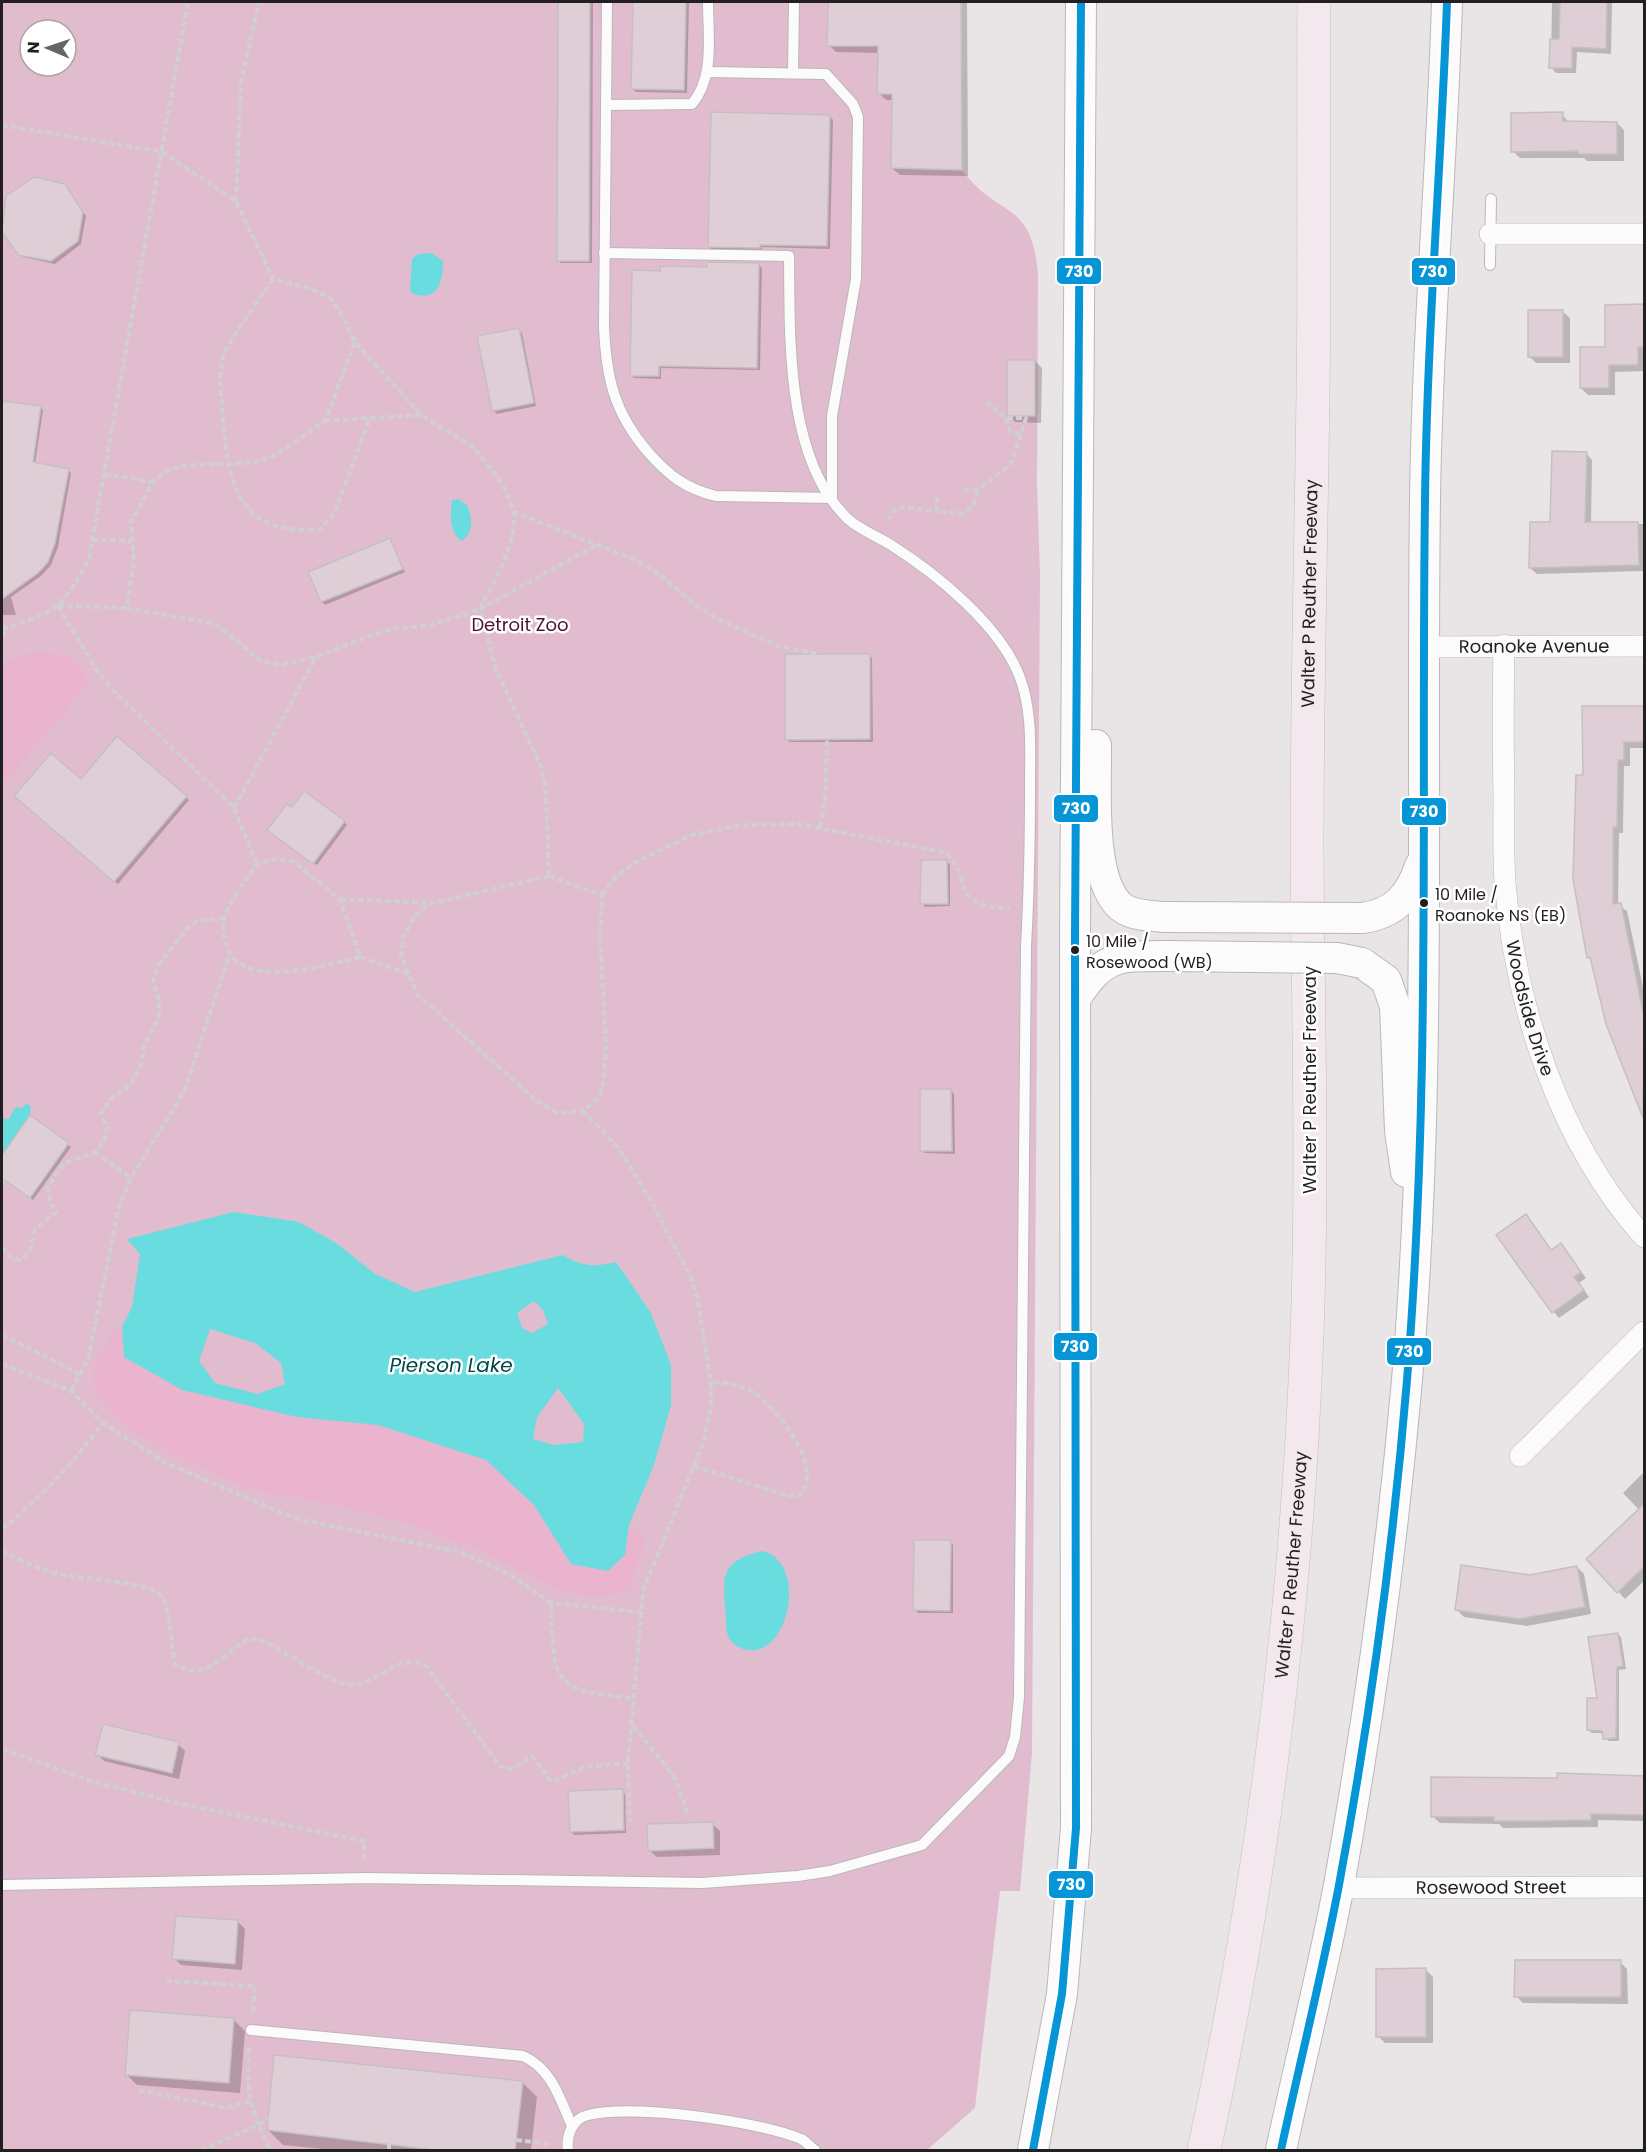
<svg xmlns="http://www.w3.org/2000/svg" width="1646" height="2152" viewBox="0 0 1646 2152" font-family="Poppins,sans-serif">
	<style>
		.green { fill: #e1bcce; fill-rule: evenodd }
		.forest { fill: #eab3ce }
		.water { fill: #69dce0; fill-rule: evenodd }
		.shadow { fill: #0003 }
		.building { fill: #e0ced6; stroke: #c4c0c2; stroke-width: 1.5 }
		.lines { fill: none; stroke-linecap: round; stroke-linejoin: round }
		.lane-casing { stroke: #bbb7b9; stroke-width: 12 }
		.street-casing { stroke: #bbb7b9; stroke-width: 22 }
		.secondary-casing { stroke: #bbb7b9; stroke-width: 32 }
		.highway-casing { stroke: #c3c0c1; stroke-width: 34 }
		.path { stroke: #d1d0d1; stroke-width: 4; stroke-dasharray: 6 3; stroke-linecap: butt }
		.lane { stroke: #fcfbfb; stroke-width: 10 }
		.street { stroke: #fcfbfb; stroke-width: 21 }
		.secondary { stroke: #fcfbfb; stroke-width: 30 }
		.highway { stroke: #f2e8ed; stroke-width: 33 }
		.secondary-bridge-casing { stroke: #bbb7b9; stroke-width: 32; stroke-linecap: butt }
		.secondary-bridge { stroke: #fcfbfb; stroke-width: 30 }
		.bus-1-casing { stroke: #fff; stroke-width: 12 }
		.bus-1 { stroke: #0696d7; stroke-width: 8 }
		.bus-dot { fill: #231f21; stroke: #fff; stroke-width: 2 }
		.labels { text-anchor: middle; stroke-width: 5; stroke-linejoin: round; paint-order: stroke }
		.bus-label { font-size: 16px; fill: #231f21; stroke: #fff; text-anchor: start }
		.street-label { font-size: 18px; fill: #231f21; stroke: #fff }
		.park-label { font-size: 18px; fill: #4b1133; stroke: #fff }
		.water-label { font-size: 20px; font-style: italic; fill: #00484a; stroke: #fff }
		.line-badge { stroke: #fff; stroke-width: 2 }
		.badge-label { font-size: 16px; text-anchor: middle; font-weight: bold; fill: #fff }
	</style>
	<rect width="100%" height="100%" fill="#e9e4e6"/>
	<path class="green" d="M 2,2 L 961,2 L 962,170 C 999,220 1032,198 1038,275 L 1037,483 L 1040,575 L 1032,1753 L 1020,1891 L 1000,1891 L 975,2108 L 927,2150 L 2,2150 ZM 30,30 L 66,30 L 66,66 L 30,66 Z"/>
	<g class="forest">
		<path d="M 32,652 C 58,652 85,654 87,685 L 2,786 L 2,664 Z"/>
		<path d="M 122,1327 L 124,1357 L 182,1390 L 297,1417 L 378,1425 L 486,1460 L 534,1505 L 571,1564 L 625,1555 L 629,1525 L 645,1541 L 630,1587 C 583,1614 530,1574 488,1553 C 472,1546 456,1542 441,1537 C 432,1534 425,1528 416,1526 C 379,1515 339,1505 301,1498 C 293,1496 283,1497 274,1495 C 231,1484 124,1439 101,1401 C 83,1373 100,1345 122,1327 Z"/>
	</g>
	<g class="water">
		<path d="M 432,253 L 443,261 C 443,280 439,302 413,294 L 410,289 L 412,259 L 418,254 Z"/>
		<path d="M 458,499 L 467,505 C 473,518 474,533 461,541 C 449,532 450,514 452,500 Z"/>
		<polygon points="27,1103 31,1107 30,1115 2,1155 2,1107 4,1119 9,1119 15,1107 22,1108"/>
		<path d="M 234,1212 L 299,1222 L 336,1243 L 375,1274 L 415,1292 L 563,1255 C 582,1267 595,1267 616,1262 L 651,1313 L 671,1365 L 671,1405 L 654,1465 L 629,1525 L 625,1555 L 608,1571 L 571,1564 L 534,1505 L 486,1460 L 378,1425 L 297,1417 L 182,1390 L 124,1357 L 122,1327 L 132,1307 L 140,1254 L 127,1239 ZM 534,1301 L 543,1310 L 548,1324 L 532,1333 L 522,1328 L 517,1313 ZM 210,1329 L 255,1343 L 281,1363 L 285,1384 L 258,1394 L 215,1383 L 199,1361 ZM 558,1388 L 584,1424 L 583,1442 L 554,1445 L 533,1439 L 537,1417 Z"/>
		<path d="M 762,1551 C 808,1561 790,1656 748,1650 C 740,1649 733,1645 729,1638 C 724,1627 727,1619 725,1607 C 722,1571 724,1561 762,1551 Z"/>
	</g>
	<g class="shadow">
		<polygon points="559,2 593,2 592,263 561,263 558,260"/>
		<polygon points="634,2 689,2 687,93 636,92 632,89"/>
		<polygon points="830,2 967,2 968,176 900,175 892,168 894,100 886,100 879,93 880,53 836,52 829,45"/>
		<polygon points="1552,2 1612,2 1611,54 1577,52 1576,73 1556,73 1551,67"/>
		<polygon points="1562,114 1569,123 1617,123 1624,130 1624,161 1587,161 1584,158 1520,158 1513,151"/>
		<polygon points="830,116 833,120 830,249 762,247 762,251 712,250 709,247"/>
		<polygon points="68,189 86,216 81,244 55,264 23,257 2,230 8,197"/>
		<polygon points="759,265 762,268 760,370 661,368 661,379 634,378 631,375 662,272"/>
		<polygon points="1607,306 1644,307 1644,371 1615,372 1615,395 1588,395 1581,388 1607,348"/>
		<polygon points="1562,311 1570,318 1570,363 1536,363 1529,356"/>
		<polygon points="519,330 522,333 536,406 497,414 493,410"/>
		<polygon points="1035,361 1042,368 1041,423 1015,422 1008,415"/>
		<polygon points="2,402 40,407 43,410 35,464 68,470 71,473 58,547 51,565 41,576 11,597 16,615 2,615"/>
		<polygon points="1586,453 1592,460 1591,524 1644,524 1644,571 1537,574 1530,568"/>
		<polygon points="390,540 405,572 325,605 322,602 310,572"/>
		<polygon points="869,655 872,658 873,742 790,742 786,739"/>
		<polygon points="1584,707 1644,707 1644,748 1630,748 1630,766 1624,766 1623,833 1619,833 1618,905 1627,911 1644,992 1644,1107 1631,1083 1592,961 1589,957"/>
		<polygon points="118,738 189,800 118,884 19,799 81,781"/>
		<polygon points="344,822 347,825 317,865 273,833"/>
		<polygon points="947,862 950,865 950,906 925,907 922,903"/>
		<polygon points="951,1090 954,1094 955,1154 925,1153 922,1150"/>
		<polygon points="30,1117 71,1147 33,1200 2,1177 2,1158"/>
		<polygon points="1526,1216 1552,1251 1561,1245 1586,1278 1579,1283 1589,1297 1559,1318 1554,1312"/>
		<polygon points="1644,1472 1644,1515 1623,1493"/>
		<polygon points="1624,1525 1644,1546 1644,1581 1625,1599 1588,1559"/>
		<polygon points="950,1542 953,1545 953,1613 918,1613 915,1610"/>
		<polygon points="1577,1567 1584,1574 1591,1614 1527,1626 1464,1617 1457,1610"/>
		<polygon points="1618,1634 1621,1637 1626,1669 1619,1670 1619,1741 1608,1741 1604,1733 1592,1733 1588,1730"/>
		<polygon points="178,1744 185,1751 179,1779 104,1761 97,1754"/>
		<polygon points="1610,1775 1644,1776 1644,1821 1598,1820 1598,1827 1503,1828 1499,1824 1440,1823 1432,1816 1559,1780"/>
		<polygon points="622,1791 625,1794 626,1833 574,1835 571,1832"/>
		<polygon points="712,1824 720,1831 720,1855 657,1857 649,1850"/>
		<polygon points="238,1922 245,1929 242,1970 181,1965 174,1958"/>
		<polygon points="1620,1962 1627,1969 1628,2004 1523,2003 1516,1996"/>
		<polygon points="1426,1970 1433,1977 1433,2043 1385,2043 1378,2036"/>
		<polygon points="234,2020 245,2031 240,2093 137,2085 126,2074"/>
		<polygon points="522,2082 537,2097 531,2150 334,2150 283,2145 268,2130"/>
	</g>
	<g class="building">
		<polygon points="558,2 590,2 589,261 557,261"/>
		<polygon points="633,2 686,2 684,90 631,89"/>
		<polygon points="828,2 961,2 962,170 891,168 892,94 877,94 878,46 827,46"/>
		<polygon points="1560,2 1607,2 1606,49 1572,47 1572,68 1549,68 1550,39 1559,39"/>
		<polygon points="711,112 830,115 827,246 760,245 760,248 708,247"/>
		<polygon points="1563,112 1563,121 1617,122 1617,154 1578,154 1578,151 1511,152 1511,113"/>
		<polygon points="34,177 65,184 83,212 78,241 51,261 18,255 2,232 6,196"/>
		<polygon points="707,262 759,263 757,368 659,366 659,376 630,376 632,270 660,271 660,266 707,267"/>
		<polygon points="1644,304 1644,347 1638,347 1638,365 1609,365 1609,388 1580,388 1580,347 1605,347 1605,305"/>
		<rect x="1528" y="310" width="35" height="47"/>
		<polygon points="519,328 534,403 492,411 477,336"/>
		<rect x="1007" y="360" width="28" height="56"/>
		<polygon points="2,401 41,406 33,462 69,469 55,543 48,562 38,573 2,599"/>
		<polygon points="1552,451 1587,452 1585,522 1638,522 1639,565 1529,568 1530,522 1550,522"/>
		<polygon points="390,538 403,569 321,602 308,572"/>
		<polygon points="785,654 870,654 870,739 785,740"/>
		<polygon points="1582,706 1644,706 1644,742 1624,742 1624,760 1618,760 1617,827 1613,827 1613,904 1621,903 1644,1017 1643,1118 1606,1024 1590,957 1587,958 1573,879 1576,775 1583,775"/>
		<polygon points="117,736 187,796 114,882 14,796 51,753 81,779"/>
		<polygon points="304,791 345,821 313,864 267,830 287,804 292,807"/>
		<polygon points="921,860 947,860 948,904 920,904"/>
		<polygon points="920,1089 951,1089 952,1151 920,1151"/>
		<polygon points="30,1115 69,1143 30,1198 2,1178 2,1155"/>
		<polygon points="1526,1214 1551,1250 1561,1243 1581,1272 1574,1277 1584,1290 1552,1313 1496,1235"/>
		<polygon points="1644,1504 1644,1567 1617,1593 1586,1559"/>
		<polygon points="914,1540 951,1540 950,1611 913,1610"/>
		<polygon points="1461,1565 1530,1575 1577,1566 1585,1607 1519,1619 1455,1610"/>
		<polygon points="1618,1633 1623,1666 1617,1667 1616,1738 1603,1739 1602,1731 1587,1730 1587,1698 1597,1698 1588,1637"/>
		<polygon points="103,1724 179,1742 172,1773 95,1755"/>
		<polygon points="1557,1773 1644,1776 1644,1815 1591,1814 1591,1820 1546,1821 1494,1821 1494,1817 1431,1817 1431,1777 1557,1778"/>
		<polygon points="623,1789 624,1830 570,1832 568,1791"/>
		<polygon points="713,1822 714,1848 648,1851 647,1824"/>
		<polygon points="176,1916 238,1920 235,1964 172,1959"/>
		<polygon points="1515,1960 1621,1960 1621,1997 1514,1997"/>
		<polygon points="1426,1968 1426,2037 1376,2037 1376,1969"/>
		<polygon points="130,2010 234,2018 229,2083 125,2075"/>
		<polygon points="274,2055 523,2081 515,2151 443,2151 267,2130"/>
	</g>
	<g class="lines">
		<defs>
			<g id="lane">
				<path d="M 607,2 L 604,326 C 606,377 614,413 648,452 C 668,475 686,489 716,496 L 832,498"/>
				<polyline points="707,72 826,74 853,104 858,117 856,279 832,416 832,498"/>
				<polyline points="793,73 794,2"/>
				<path d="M 606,105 L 692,104 C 715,77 708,35 708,2"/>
				<polyline points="1490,265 1491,199"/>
				<path d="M 2,1885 L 366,1878 L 702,1883 L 798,1876 L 830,1871 L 922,1845 L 1009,1756 L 1015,1737 L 1019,1697 L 1026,946 C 1029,893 1030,840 1030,787 C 1030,750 1033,711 1019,675 C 999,625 937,574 891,545 C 877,536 860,530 848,519 C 785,459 790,336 789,256 L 604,253"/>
				<path d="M 251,2030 L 523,2056 C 552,2069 560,2099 572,2126"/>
				<path d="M 568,2150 C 566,2136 572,2119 588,2115 C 632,2104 759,2121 801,2139 C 806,2141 810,2147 815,2150"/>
			</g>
			<g id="street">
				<polyline points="1490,234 1644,234"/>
				<path id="s1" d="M 1504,645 C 1503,696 1503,746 1504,796 C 1504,825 1503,854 1505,882 C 1515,1007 1560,1143 1644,1237"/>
				<path id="s2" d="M 1424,647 L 1644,646"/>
				<polyline points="1520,1456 1644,1332"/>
				<path id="s3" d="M 1338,1888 L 1644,1887"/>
			</g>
			<g id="secondary">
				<path d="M 1096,745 C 1097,785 1088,885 1124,909 C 1136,916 1152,916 1165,917"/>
				<path d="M 1362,918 C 1394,914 1410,896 1420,866"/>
				<polyline points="1362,963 1386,980 1395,1006 1400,1131 1406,1172"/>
				<path d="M 1075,999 C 1104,955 1116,956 1167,956"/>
				<polyline points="1033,2150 1062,1994 1076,1828 1075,936 1081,2"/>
				<path d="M 1281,2150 C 1300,2062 1322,1974 1339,1885 C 1369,1718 1392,1549 1407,1380 C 1432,1087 1421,793 1425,500 C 1427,334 1442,168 1447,2"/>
			</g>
			<g id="highway">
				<path id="s4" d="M 1204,2150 C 1262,1883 1297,1607 1307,1334 C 1313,1172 1308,1009 1307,847 C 1307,695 1311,543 1313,392 C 1315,262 1313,132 1314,2"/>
			</g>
		</defs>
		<use href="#lane" class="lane-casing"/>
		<use href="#street" class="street-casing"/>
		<use href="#secondary" class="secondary-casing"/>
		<use href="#highway" class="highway-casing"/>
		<g class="path">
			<polyline points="2,125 162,152 236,201 273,279 312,289 330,298 341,313 355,342 421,415 473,447 490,467 506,491 514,512 638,561 663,577 690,601 720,620 778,646 816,654"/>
			<polyline points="236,201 241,82 259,2"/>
			<path d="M 273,279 C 262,296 227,342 223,357 C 218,378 222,400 223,421 C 229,488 239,536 320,529 L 334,514 L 370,418"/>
			<path d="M 355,342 L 325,421 L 274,456 L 251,463 L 187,465 L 167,470 L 153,482 L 131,522 L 134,562 L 127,608 L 216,624 L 261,661 L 281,665 L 316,657 L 375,634 L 397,628 L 428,626 L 480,609 C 494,580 517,545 514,512"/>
			<polyline points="1006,418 1010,431 1021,435"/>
			<polyline points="325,421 420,415"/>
			<polyline points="104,474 153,482"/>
			<polyline points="964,490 979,489 1011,464 1026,418 1006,418 987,402"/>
			<polyline points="937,497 937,511 963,514 973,506 979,489"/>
			<polyline points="888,521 894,510 902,507 937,511"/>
			<polyline points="92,540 131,541"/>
			<polyline points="58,606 96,669 113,690 234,808 257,864"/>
			<polyline points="58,606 127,608"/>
			<path d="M 2,628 C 11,627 20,623 29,620 C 64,608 72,590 89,558 L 188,2"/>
			<polyline points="2,636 8,628"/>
			<polyline points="234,808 316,657"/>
			<polyline points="820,827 825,801 827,740"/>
			<polygon points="549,876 602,895 600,938 606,1044 604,1080 599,1098 583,1111 558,1113 538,1102 418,995 401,956 404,935 416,915 433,903"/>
			<polyline points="549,876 546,793 542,769 496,669 480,609 597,545"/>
			<path d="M 602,895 L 615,877 L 636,862 L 692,835 L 742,825 L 798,824 L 947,853 C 977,889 946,903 1010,909"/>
			<polyline points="340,899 433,903"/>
			<path d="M 360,957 C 328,965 239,991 227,946 C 224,938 222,927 224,919 C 227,904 248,877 257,864 L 274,859 L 293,861 L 340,899 L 360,957 L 409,974"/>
			<polyline points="583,1111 618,1147 650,1199 690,1276 697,1297 711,1382 711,1406 704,1441 643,1591 628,1763 630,1822"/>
			<polyline points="95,1152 131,1178"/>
			<polyline points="2,1184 3,1179"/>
			<polyline points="2,1247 9,1256 20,1260 30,1251 35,1229 56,1212 50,1203 48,1187 64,1163 95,1152 104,1141 107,1127 101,1114 111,1099 131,1084 141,1065 144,1046 159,1017 159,1002 153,980 159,965 187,928 197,921 224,918"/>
			<polyline points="2,1335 80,1374"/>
			<polyline points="2,1364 71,1391 103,1423 166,1463 282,1513 302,1520 460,1552 509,1574 551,1603 640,1612"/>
			<polyline points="71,1391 88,1359 119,1207 131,1178 185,1090 229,955"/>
			<path d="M 694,1466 L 788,1496 L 800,1495 C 826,1469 774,1402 748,1389 C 736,1384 724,1383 711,1382"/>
			<path d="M 2,1529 C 41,1498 73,1463 103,1423"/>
			<path d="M 2,1551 C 19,1560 38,1569 58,1574 C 80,1579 149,1581 161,1596 C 172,1609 170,1647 175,1664 C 207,1684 221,1653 248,1639 L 262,1640 C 283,1650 333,1686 353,1685 C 381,1683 396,1652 426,1666 L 500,1766 C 513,1773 521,1763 532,1756 L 552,1782 L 585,1767 L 628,1763"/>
			<path d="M 551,1603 C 554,1683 550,1691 635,1698"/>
			<polyline points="633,1726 674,1776 688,1815"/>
			<polyline points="2,1749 91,1781 181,1804 364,1841 364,1859"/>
			<polyline points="166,1981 255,1986 253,2011"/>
			<path d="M 249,2048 C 246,2096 250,2107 270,2150"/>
			<polyline points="139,2090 227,2108 249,2101"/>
			<polyline points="516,2140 549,2144"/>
			<polyline points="201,2150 259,2125 268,2118"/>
			<polyline points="389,2150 389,2144"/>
		</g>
		<use href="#lane" class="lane"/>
		<use href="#street" class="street"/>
		<use href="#secondary" class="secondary"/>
		<use href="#highway" class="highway"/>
		<defs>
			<g id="secondary-bridge">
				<polyline points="1165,917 1362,918"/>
				<polyline points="1167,956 1337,958 1362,963"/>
			</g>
		</defs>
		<use href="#secondary-bridge" class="secondary-bridge-casing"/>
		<use href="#secondary-bridge" class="secondary-bridge"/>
		<defs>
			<g id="bus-1">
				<polyline points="1033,2150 1062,1994 1076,1828 1075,936 1081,2"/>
				<path d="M 1281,2150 C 1300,2062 1322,1974 1339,1885 C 1370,1718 1393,1549 1407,1380 C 1431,1087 1421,794 1425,501 C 1427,334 1441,168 1447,2"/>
			</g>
		</defs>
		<use href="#bus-1" class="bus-1-casing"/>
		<use href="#bus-1" class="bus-1"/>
	</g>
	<g class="bus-dot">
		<circle cx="1424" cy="903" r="5"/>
		<circle cx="1075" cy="950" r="5"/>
	</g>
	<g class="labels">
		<g class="bus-label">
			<text x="1435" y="900">10 Mile /<tspan x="1435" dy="21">Roanoke NS (EB)</tspan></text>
			<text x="1086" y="947">10 Mile /<tspan x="1086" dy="21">Rosewood (WB)</tspan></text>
		</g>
		<g class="street-label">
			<text dy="6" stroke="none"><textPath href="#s4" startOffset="1564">Walter P Reuther Freeway</textPath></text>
			<text dy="6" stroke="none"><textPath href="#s2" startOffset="110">Roanoke Avenue</textPath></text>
			<text dy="6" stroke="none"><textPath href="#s1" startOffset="366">Woodside Drive</textPath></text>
			<text transform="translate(1310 1080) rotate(-90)" y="6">Walter P Reuther Freeway</text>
			<text dy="6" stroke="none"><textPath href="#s4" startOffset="592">Walter P Reuther Freeway</textPath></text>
			<text dy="6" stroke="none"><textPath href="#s3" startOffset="153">Rosewood Street</textPath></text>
		</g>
		<g class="park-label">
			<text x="520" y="631">Detroit Zoo</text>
		</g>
		<g class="water-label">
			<text x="451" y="1372">Pierson Lake</text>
		</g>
	</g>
	<g class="line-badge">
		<rect x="1056" y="257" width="46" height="28" rx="6" fill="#0696d7"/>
		<rect x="1411" y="257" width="45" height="29" rx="6" fill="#0696d7"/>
		<rect x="1053" y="794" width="46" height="29" rx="6" fill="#0696d7"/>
		<rect x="1401" y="797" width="46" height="29" rx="6" fill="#0696d7"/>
		<rect x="1053" y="1332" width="45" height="29" rx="6" fill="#0696d7"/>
		<rect x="1386" y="1337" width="46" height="29" rx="6" fill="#0696d7"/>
		<rect x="1048" y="1870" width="46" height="29" rx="6" fill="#0696d7"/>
	</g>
	<g class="badge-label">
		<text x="1079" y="277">730</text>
		<text x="1433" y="277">730</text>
		<text x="1076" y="814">730</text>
		<text x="1424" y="817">730</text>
		<text x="1075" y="1352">730</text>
		<text x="1409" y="1357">730</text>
		<text x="1071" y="1890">730</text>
	</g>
	<rect width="1646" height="2152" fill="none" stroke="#231f21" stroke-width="6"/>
	<g transform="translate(48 48) rotate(272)"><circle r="28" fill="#ffffff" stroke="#a7a5a6" stroke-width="1.5"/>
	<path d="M0-4.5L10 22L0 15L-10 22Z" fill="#686466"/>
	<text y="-9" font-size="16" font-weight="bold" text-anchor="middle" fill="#231f21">N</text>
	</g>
</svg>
